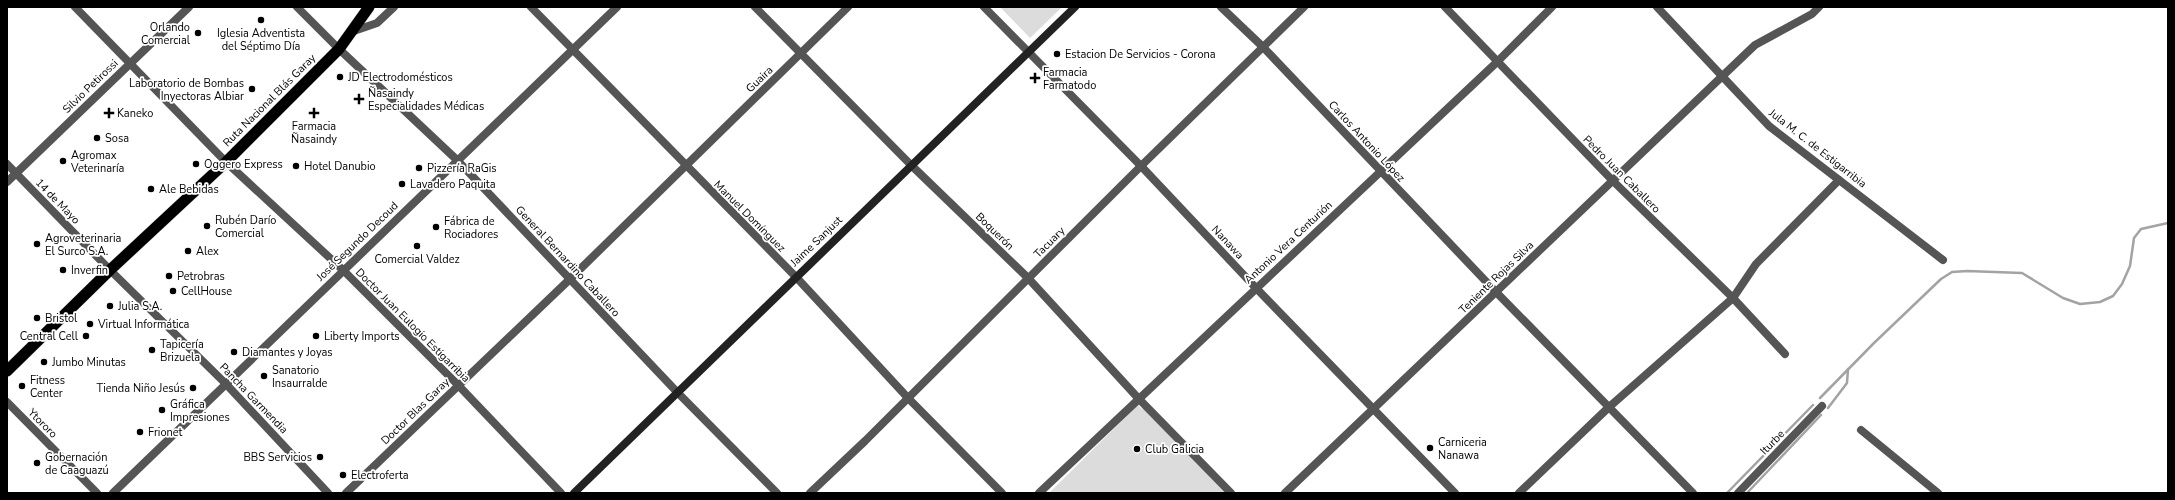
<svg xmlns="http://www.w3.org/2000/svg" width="2175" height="500" viewBox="0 0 2175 500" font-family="'Nunito Sans',sans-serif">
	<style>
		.green { fill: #dcdcdc }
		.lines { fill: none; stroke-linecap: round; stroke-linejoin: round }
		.stream { stroke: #a3a3a3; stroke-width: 2.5 }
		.trunk-casing { stroke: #dbdbdb; stroke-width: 12 }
		.minor { stroke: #555; stroke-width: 8 }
		.tertiary { stroke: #555; stroke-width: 8 }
		.secondary { stroke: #222; stroke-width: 8 }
		.trunk { stroke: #000; stroke-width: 11 }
		.poi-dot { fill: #000; stroke: #fff; stroke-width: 1.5 }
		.labels { text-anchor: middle; stroke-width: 3.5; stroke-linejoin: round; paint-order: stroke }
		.poi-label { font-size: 11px; fill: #000; stroke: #fff; text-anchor: start }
		.street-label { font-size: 11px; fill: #000; stroke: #fff }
	</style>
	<rect width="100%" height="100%" fill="#fff"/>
	<g class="green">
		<polygon points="1000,7 1062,7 1030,38"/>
		<polygon points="1138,405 1142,409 1143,408 1226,493 1049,493"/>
	</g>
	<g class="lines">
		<g class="stream">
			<polyline points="1820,398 1874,343 1941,279 1952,272 1967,271 2022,273 2063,298 2080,304 2100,302 2113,296 2122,284 2130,266 2134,238 2141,229 2168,223"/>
			<polyline points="1828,408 1847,383 1848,369"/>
			<polyline points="1727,493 1813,405"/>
			<polyline points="1747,493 1821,415"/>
		</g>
		<defs>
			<polyline id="trunk" points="7,371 110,270 226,162 339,49 369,7"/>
		</defs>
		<use href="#trunk" class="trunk-casing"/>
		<g class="minor">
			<polyline points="75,7 226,162 343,270 458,385 561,493"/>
			<polyline points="531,7 796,277 908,398 1002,493"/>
			<polyline points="755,7 911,165 1028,278 1138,398 1231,493"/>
			<polyline points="984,7 1141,166 1256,288 1455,493"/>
			<polyline points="1221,7 1263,47 1496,292 1693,493"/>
			<polyline points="1445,7 1613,181 1733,298 1785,354"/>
			<polyline points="1657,7 1769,126 1943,260"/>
			<polyline points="351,32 377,23 394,7"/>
			<polyline points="7,164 110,270 226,384 328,493"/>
			<polyline points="7,182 189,7"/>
			<polyline points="677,392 777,493"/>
			<polyline points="7,402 97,493"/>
			<polyline points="1861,430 1938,493"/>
			<polyline points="113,493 617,7"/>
			<polyline points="346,493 570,279 848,7"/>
			<polyline points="810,493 865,441 1141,166 1304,7"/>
			<polyline points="1039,493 1497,62 1552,7"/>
			<polyline points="1285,493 1755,45 1812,14 1819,7"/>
			<polyline points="1519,493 1608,408 1733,298 1756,264 1839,180"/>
			<polyline points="1738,493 1822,406"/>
		</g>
		<polyline class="tertiary" points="297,7 339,49 457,160 677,392"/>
		<polyline class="secondary" points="574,493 1075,7"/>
		<use href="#trunk" class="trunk"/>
	</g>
	<g class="poi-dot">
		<circle cx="261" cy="20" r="4"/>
		<circle cx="198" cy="33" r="4"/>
		<circle cx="1057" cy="54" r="4"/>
		<circle cx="340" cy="77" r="4"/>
		<path d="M1033 72h4v4h4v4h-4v4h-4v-4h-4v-4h4z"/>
		<circle cx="252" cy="89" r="4"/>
		<path d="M357 93h4v4h4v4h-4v4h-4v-4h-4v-4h4z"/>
		<path d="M107 107h4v4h4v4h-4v4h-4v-4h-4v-4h4z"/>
		<path d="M312 107h4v4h4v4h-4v4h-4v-4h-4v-4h4z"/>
		<circle cx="97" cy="138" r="4"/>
		<circle cx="63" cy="161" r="4"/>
		<circle cx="196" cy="164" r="4"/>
		<circle cx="296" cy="166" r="4"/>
		<circle cx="419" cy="168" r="4"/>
		<circle cx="402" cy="184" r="4"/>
		<circle cx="151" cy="189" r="4"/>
		<circle cx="207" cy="226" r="4"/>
		<circle cx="436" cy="227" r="4"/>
		<circle cx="37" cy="244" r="4"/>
		<circle cx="417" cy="246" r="4"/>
		<circle cx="188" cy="251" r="4"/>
		<circle cx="63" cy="270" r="4"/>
		<circle cx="169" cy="276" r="4"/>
		<circle cx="173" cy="291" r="4"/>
		<circle cx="110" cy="306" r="4"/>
		<circle cx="37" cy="318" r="4"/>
		<circle cx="90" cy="324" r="4"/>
		<circle cx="86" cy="336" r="4"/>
		<circle cx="316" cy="336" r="4"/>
		<circle cx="152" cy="350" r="4"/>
		<circle cx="234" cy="352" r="4"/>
		<circle cx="44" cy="362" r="4"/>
		<circle cx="264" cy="376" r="4"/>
		<circle cx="22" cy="386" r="4"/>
		<circle cx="193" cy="388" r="4"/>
		<circle cx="162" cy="410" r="4"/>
		<circle cx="140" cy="432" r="4"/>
		<circle cx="1430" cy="448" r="4"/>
		<circle cx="1137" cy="449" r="4"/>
		<circle cx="320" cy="457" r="4"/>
		<circle cx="37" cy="463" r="4"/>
		<circle cx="343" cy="475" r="4"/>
	</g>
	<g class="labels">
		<g class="poi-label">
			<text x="190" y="31" text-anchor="end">Orlando<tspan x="190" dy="13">Comercial</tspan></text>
			<text x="261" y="37" text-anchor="middle">Iglesia Adventista<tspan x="261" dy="13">del Séptimo Día</tspan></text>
			<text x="1065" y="58">Estacion De Servicios - Corona</text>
			<text x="1043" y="76">Farmacia<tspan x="1043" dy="13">Farmatodo</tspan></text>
			<text x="348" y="81">JD Electrodomésticos</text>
			<text x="244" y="87" text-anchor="end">Laboratorio de Bombas<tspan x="244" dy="13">Inyectoras Albiar</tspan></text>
			<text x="368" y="97">Ñasaindy<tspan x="368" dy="13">Especialidades Médicas</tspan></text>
			<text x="117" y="117">Kaneko</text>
			<text x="314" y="130" text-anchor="middle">Farmacia<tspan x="314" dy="13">Ñasaindy</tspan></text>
			<text x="105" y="142">Sosa</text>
			<text x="71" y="159">Agromax<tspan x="71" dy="13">Veterinaría</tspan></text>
			<text x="204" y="168">Oggero Express</text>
			<text x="304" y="170">Hotel Danubio</text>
			<text x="427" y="172">Pizzería RaGis</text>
			<text x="410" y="188">Lavadero Paquita</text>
			<text x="159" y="193">Ale Bebidas</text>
			<text x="215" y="224">Rubén Darío<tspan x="215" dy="13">Comercial</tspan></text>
			<text x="444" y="225">Fábrica de<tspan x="444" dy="13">Rociadores</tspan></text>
			<text x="45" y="242">Agroveterinaria<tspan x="45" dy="13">El Surco S.A.</tspan></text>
			<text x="196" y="255">Alex</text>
			<text x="417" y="263" text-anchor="middle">Comercial Valdez</text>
			<text x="71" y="274">Inverfin</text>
			<text x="177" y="280">Petrobras</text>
			<text x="181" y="295">CellHouse</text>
			<text x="118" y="310">Julia S.A.</text>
			<text x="45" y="322">Bristol</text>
			<text x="98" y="328">Virtual Informática</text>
			<text x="78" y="340" text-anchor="end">Central Cell</text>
			<text x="324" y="340">Liberty Imports</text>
			<text x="160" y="348">Tapicería<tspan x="160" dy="13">Brizuela</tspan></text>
			<text x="242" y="356">Diamantes y Joyas</text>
			<text x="52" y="366">Jumbo Minutas</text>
			<text x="272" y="374">Sanatorio<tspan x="272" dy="13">Insaurralde</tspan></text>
			<text x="30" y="384">Fitness<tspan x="30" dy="13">Center</tspan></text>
			<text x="185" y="392" text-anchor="end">Tienda Niño Jesús</text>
			<text x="170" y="408">Gráfica<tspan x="170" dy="13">Impresiones</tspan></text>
			<text x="148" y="436">Frionet</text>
			<text x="1438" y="446">Carniceria<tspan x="1438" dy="13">Nanawa</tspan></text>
			<text x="1145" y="453">Club Galicia</text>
			<text x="45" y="461">Gobernación<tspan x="45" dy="13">de Caaguazú</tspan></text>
			<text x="312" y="461" text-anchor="end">BBS Servicios</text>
			<text x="351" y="479">Electroferta</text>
		</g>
		<g class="street-label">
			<text transform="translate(759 79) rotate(-44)" y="4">Guaira</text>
			<text transform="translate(90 86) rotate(-44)" y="4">Silvio Petirossi</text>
			<text transform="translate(269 100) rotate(-45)" y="4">Ruta Nacional Blás Garay</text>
			<text transform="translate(1367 141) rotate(47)" y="4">Carlos Antonio López</text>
			<text transform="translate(1818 148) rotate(38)" y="4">Jula M. C. de Estigarribia</text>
			<text transform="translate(1622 174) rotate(45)" y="4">Pedro Juan Caballero</text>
			<text transform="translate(58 201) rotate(46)" y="4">14 de Mayo</text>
			<text transform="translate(750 216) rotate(45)" y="4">Manuel Domínguez</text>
			<text transform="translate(995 231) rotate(44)" y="4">Boquerón</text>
			<text transform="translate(357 241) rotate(-44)" y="4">José Segundo Decoud</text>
			<text transform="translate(816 241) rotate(-44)" y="4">Jaime Sanjust</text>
			<text transform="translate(1049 242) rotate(-45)" y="4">Tacuary</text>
			<text transform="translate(1228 242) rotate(47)" y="4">Nanawa</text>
			<text transform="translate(1288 242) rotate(-43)" y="4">Antonio Vera Centurión</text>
			<text transform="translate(568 261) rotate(47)" y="4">General Bernardino Caballero</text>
			<text transform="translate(1496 277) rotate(-44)" y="4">Teniente Rojas Silva</text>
			<text transform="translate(413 325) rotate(45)" y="4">Doctor Juan Eulogio Estigarribia</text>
			<text transform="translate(254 398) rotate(46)" y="4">Pancha Garmendia</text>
			<text transform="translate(415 411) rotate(-44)" y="4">Doctor Blas Garay</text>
			<text transform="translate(43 423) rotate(45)" y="4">Ytororo</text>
			<text transform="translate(1772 442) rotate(-46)" y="4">Iturbe</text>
		</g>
	</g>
	<rect width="2175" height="500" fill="none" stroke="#000000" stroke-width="16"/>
</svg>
